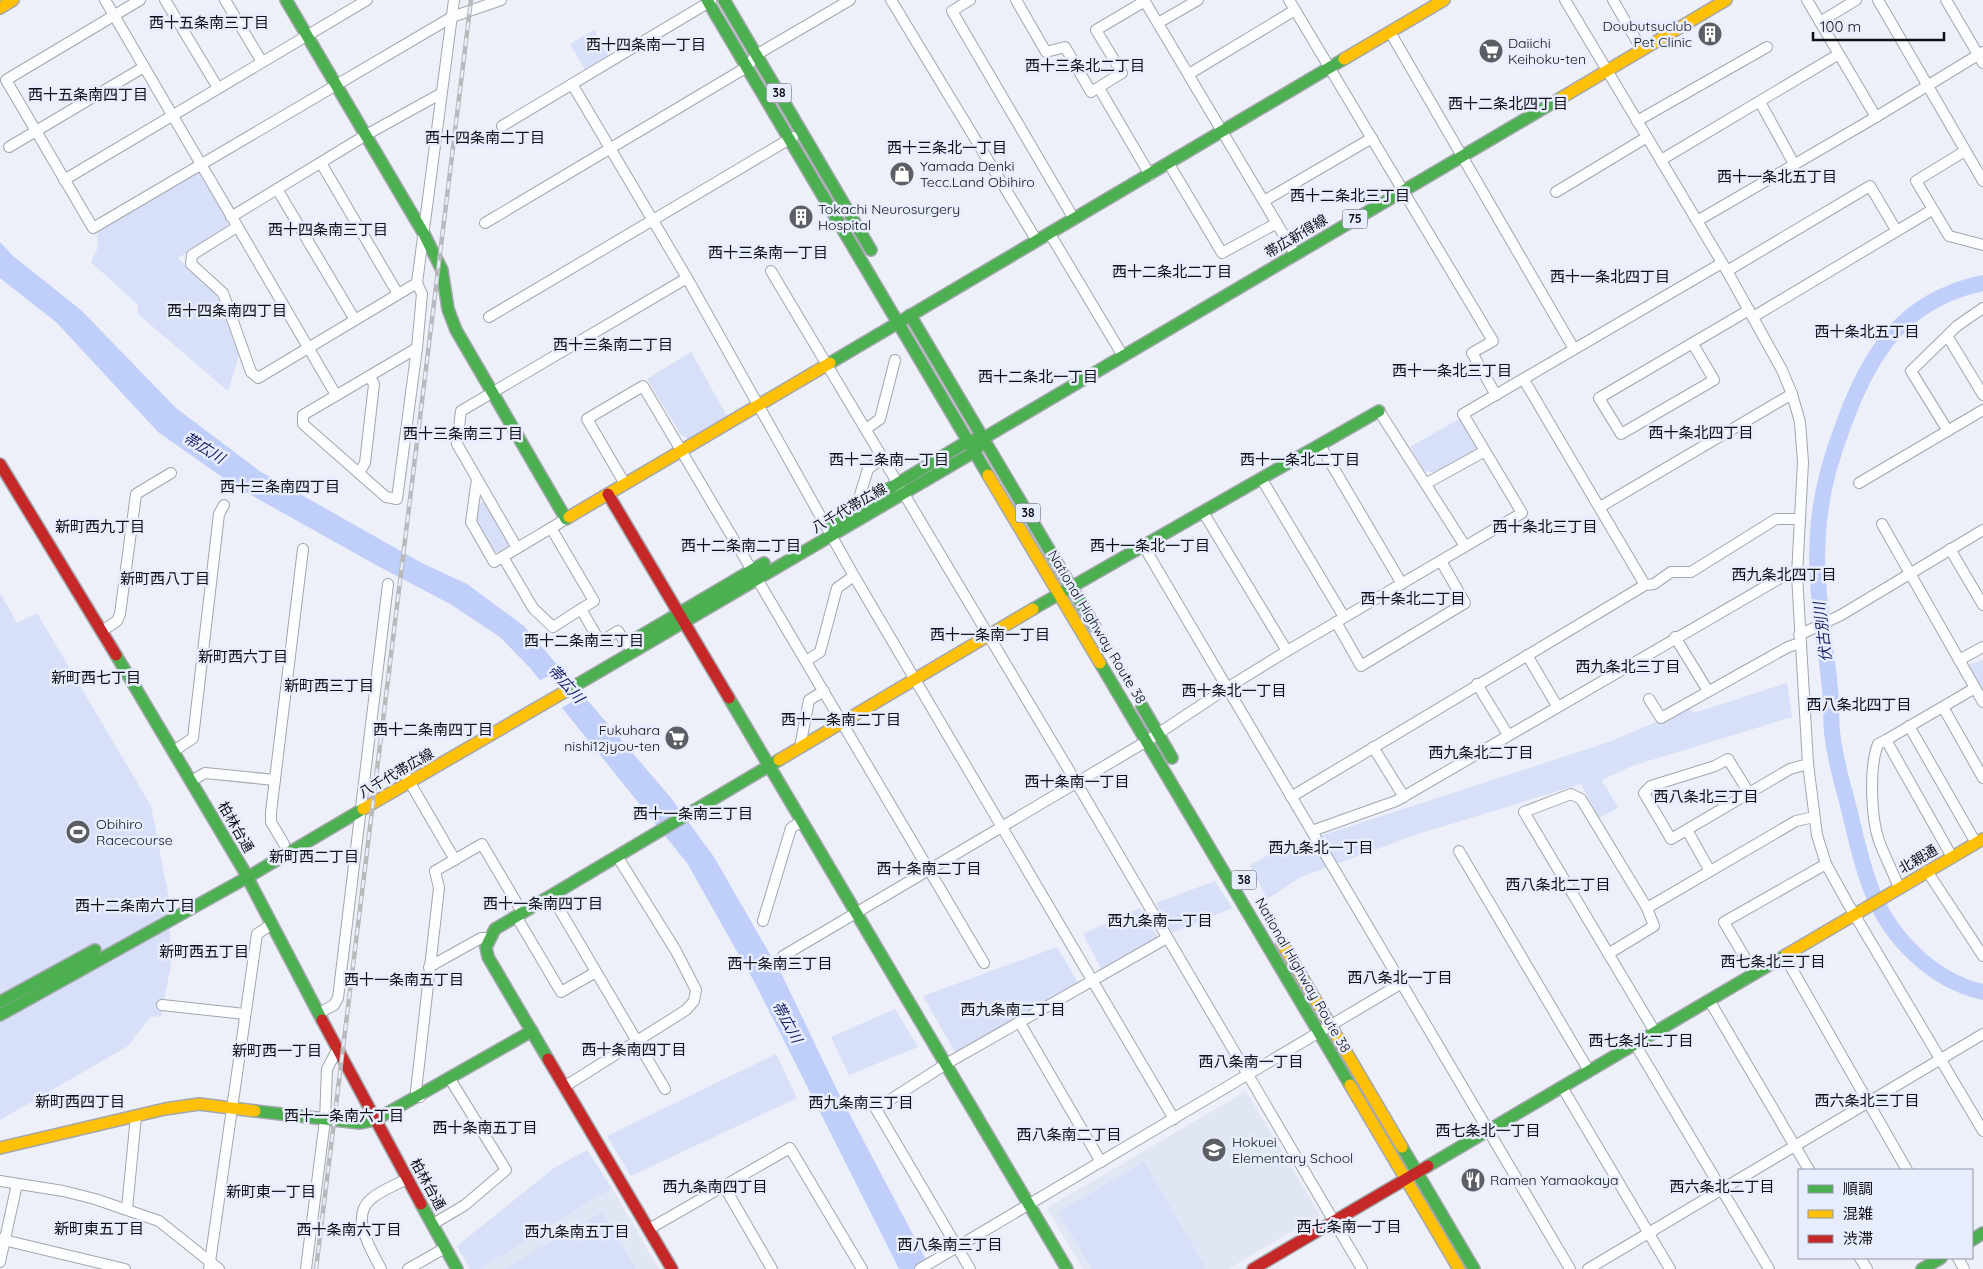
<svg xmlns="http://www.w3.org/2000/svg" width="1983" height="1269" viewBox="0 0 1983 1269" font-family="Quicksand,'Noto Sans JP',sans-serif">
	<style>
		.built { fill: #e1e6f5 }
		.green { fill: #d8e0f9 }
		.water { fill: #c0cefa }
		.pier { fill: #edf0f8 }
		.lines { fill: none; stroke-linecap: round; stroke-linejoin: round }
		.river { stroke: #c0cefa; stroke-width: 16 }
		.street-casing { stroke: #a3a6ad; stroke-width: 12 }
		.fast-casing { stroke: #a3a6ad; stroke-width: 14 }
		.slow-casing { stroke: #a3a6ad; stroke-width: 14 }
		.jam-casing { stroke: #a3a6ad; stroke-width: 14 }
		.street { stroke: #fcfdfe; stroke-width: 10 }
		.fast { stroke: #4caf50; stroke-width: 11 }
		.slow { stroke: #ffc107; stroke-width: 11 }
		.jam { stroke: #c62828; stroke-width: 11 }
		.rail-casing { stroke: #b7b9bb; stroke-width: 4.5 }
		.rail { stroke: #e8edfd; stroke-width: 2.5; stroke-dasharray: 8; stroke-linecap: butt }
		.labels { text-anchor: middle; stroke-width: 5; stroke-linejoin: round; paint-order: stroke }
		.shield { fill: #e8edfd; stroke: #4f525b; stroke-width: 1 }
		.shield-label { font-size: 12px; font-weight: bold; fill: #0e1016 }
		.poi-label { font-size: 14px; fill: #0e1016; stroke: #e8edfd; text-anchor: start }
		.street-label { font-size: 14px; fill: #0e1016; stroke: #e8edfd }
		.neighbourhood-label { font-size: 15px; fill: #0e1016; stroke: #e8edfd }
		.water-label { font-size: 15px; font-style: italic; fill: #171f62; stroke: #e8edfd }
	</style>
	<rect width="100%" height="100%" fill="#edf0f8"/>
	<g class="built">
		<polygon points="1246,1091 1320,1215 1228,1269 1083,1269 1047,1208"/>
		<polygon points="612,1188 659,1269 480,1269"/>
	</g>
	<g class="green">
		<polygon points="594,30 609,56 585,70 570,44"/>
		<polygon points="198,171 228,222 227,228 178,258 218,297 239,356 228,391 138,314 138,305 91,262 98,247 97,232"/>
		<polygon points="691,352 727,416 688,439 681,435 647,379"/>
		<polygon points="1461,418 1478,448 1436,473 1425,471 1410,447"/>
		<polygon points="485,501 510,543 507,548 500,553 494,551 476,520 478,504"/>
		<polygon points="0,593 17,623 37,613 151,806 169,899 171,965 161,1016 150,1017 128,1046 0,1120"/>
		<polygon points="1983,660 1983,692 1968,665"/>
		<polygon points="1787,683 1792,717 1632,766 1602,780 1618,808 1599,818 1581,784 1415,835 1301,877 1267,899 1250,865 1277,850 1609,742 1689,708 1694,713"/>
		<polygon points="1215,881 1232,908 1172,933 1156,903"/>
		<polygon points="1140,908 1159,939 1103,972 1083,934"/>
		<polygon points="1057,947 1079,984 955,1052 923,996"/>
		<polygon points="895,1009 918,1047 849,1075 831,1037"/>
		<polygon points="776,1054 797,1098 631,1176 607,1136"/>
		<polygon points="587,1150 612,1188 480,1269 470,1269 457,1246 554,1168"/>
		<polygon points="1144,1162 1205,1267 1202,1269 1092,1269 1059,1212"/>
		<polygon points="602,1212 636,1269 504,1269"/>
	</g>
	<polygon class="water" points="0,242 13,256 81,310 176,408 261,472 422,563 467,584 524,626 671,798 714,857 783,977 837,1090 931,1269 899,1269 756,985 687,863 530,668 500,637 450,604 376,565 235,486 158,432 57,323 0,278"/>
	<polygon class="pier" points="563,667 586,693 560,709 538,682"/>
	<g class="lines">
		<path class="river" d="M 1983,283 C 1902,300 1869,354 1843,426 C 1830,460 1820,496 1818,533 C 1814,585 1825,637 1830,689 C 1832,705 1830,723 1833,739 C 1836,764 1844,789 1850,813 C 1856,839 1862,866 1872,891 C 1890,938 1933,981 1983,992"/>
		<defs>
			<g id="street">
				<polyline points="105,0 336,395"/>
				<polyline points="140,0 6,80 93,228 452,17 501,0"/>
				<polyline points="165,0 218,88"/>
				<polyline points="225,0 262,62"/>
				<polyline points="891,0 1037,241"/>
				<polyline points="970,0 952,11 1074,219"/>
				<polyline points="1016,0 1046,52 1065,47 1091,92 1122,73 1096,30 1145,1"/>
				<polyline points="1144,0 1295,254"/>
				<polyline points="1289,0 1493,341 1472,353 1496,395"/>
				<polyline points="1565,0 1727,271 1782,370 1792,394 1800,422 1803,462 1797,575 1808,764 1817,835 1826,864 1847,902 1983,1131"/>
				<polyline points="1613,0 1642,50"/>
				<polyline points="1807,0 1876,117"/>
				<polyline points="1878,0 1983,181"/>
				<polyline points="1946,0 1983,63"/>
				<polyline points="1820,22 1856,0"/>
				<polyline points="1158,23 1198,0"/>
				<polyline points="1390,32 1574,349"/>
				<polyline points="1189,74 1295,10"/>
				<polyline points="572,84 687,278 854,576 1174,1119"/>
				<polyline points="1099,88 1150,175"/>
				<polyline points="1760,102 1794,164"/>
				<polyline points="1637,121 1767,47"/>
				<polyline points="502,126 711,1"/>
				<polyline points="9,147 144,67"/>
				<polyline points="1965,151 1916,181 1949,236 1983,245"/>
				<polyline points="1661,160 1839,54"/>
				<polyline points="321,163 398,294"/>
				<polyline points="1169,164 1222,253 1277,223"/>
				<polyline points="64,180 367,0"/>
				<polyline points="277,189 355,320"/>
				<polyline points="1556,192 1647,137"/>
				<polyline points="1264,201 1372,138"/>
				<polyline points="231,217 366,135 440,94"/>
				<polyline points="1697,221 1876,117 1983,52"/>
				<polyline points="485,223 747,67 756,55 850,0"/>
				<polyline points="237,227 192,255 191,264 223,293 251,372 258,378 417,283 454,0"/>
				<polyline points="1050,234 1123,356"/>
				<polyline points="771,271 1076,782 1362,1269"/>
				<polyline points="1727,271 1870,186 1896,230"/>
				<polyline points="489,317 793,137"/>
				<polyline points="1753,317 1932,210"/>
				<polyline points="1948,337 1983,395"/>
				<polyline points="1693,344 1714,380 1621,434 1599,398 1749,310"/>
				<polyline points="417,348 303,415 303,424 386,497 397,499 417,348 422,294 417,283"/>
				<polyline points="1524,380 1645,585"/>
				<polyline points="1379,411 1465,546"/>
				<polyline points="866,429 880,419 895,360"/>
				<polyline points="1948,431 1911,371 1957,326 1983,308"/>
				<polyline points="1320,445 1402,584"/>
				<polyline points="359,473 365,463 374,384 369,376"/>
				<polyline points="1261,478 1344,617"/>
				<polyline points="477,479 471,522 494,562 566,519"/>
				<polyline points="1427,483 1485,451"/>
				<polyline points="1859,483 1983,410"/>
				<polyline points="625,484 587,419 643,386 984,963"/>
				<polyline points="1600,507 1792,394"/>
				<polyline points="856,508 868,469 883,458"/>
				<polyline points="1203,512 1287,651"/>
				<polyline points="1882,524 1983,702"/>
				<polyline points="551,528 594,601 581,609 600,642 618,631 626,644"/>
				<polyline points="1143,545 1570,1269"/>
				<polyline points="517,548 457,444 461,411 687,278"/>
				<polyline points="1950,549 1983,605"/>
				<polyline points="503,557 533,608 553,627 581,609"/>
				<polyline points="1336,622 1361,666 1465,603 1441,561"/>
				<polyline points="102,631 117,621 120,614 136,494 171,473"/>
				<polyline points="1799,635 1841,615 1983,530"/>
				<polyline points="1675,637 1708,691"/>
				<polyline points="1527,655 1557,706"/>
				<polyline points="1959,660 1983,647"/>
				<polyline points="806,661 820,652 837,588 854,576"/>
				<polyline points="1477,684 1508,735"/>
				<polyline points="1649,699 1661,718 1788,647 1800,643"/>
				<polyline points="1943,707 1983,778"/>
				<polyline points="1909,726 1976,843"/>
				<path d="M 1886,740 L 1878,744 C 1869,767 1871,818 1879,841 C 1885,857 1893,872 1899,888"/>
				<polyline points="800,747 809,700 824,691"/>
				<polyline points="1373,747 1404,797"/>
				<polyline points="174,751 193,738 219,514 224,505"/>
				<polyline points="405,774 455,860"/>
				<polyline points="191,781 205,773 275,780"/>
				<polyline points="1749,793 1728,759 1715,766 1651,786 1644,793 1671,839 1790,769 1808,764"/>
				<polyline points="1291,797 1645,585 1654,584 1671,572 1691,572 1776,519 1800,519"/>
				<polyline points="1687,830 1710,871"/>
				<polyline points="1312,831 1396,801 1782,577 1797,575"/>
				<polyline points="284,844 271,822 271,812 303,549"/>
				<polyline points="1459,851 1589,1071"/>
				<polyline points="1952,857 1886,740 1975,688"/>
				<polyline points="1927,871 1983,956"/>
				<polyline points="551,895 665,1089"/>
				<polyline points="1647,908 1796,821 1814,817"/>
				<polyline points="516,916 561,992 596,972"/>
				<polyline points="763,921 791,828 802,821"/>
				<polyline points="1608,954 1654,926 1647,908 1581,799 1571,794 1524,812 1655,1032"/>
				<polyline points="1784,955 1907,1170"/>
				<polyline points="783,956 1147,741 1227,688 1287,651 1522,513 1463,414 1722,263"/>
				<polyline points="429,967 481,938 489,938"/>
				<polyline points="1754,973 1724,922 1826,864"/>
				<polyline points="1709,1000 1809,1170"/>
				<polyline points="162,1005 245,1014"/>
				<polyline points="319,1013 334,1005 338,998 388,584"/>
				<polyline points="1020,1023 1101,1162"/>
				<polyline points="1635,1044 1769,1269"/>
				<polyline points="564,1087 686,1010 694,1001 696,990 676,951 617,856"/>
				<polyline points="1562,1087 1670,1269"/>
				<polyline points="420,1097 416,1091 439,888 435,871 482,844 522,912"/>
				<polyline points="0,1181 63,1191 95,1199 159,1221 219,1269"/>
				<polyline points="724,1186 772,1269"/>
				<polyline points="127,1209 136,1116"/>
				<polyline points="433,1224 465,1205 506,1170 450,1079"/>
				<polyline points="649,1229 790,1148 862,1269"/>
				<polyline points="0,1239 125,1269"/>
				<polyline points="1860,1258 1867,1269"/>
				<polyline points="1958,1258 1964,1269"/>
				<polyline points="0,1262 17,1184"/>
				<polyline points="209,1269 257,934 272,924"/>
				<polyline points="306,1269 325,1120 327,1069 338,1048"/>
				<path d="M 381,1269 C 372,1251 350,1218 370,1200 C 379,1191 396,1185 407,1179"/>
				<polyline points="408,1269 445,1248"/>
				<polyline points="920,1269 1402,983"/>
				<polyline points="970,1269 876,1109 946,1064 1167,938"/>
				<polyline points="1588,1269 1983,1034"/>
			</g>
			<g id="fast">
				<polyline points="286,0 424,234 442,270 448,309 456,330 566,519 569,517"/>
				<polyline points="707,0 988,475"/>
				<polyline points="724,0 871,250"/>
				<polyline points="910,315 1095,627"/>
				<polyline points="830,363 1344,59"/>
				<polyline points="984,438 1561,98"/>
				<polyline points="829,525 968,441 980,439"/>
				<polyline points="1033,609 1379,411"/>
				<polyline points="637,638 764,563"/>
				<polyline points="116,655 243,869 322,1020"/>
				<polyline points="1100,663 1350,1085"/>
				<polyline points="566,691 974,452 981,443"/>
				<polyline points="729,698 1067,1269"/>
				<polyline points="1142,706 1172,758"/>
				<polyline points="0,1002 95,950"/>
				<polyline points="0,1015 248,877 363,809"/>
				<polyline points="548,1059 488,957 486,947 495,929 779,760"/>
				<polyline points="255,1111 360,1123 375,1120 532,1031"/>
				<polyline points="1402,1147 1474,1269"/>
				<polyline points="1428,1166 1786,955"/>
				<polyline points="421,1204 457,1269"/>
				<polyline points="1972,1240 1983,1233"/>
				<polyline points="1922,1269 1941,1258"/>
			</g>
			<g id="slow">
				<polyline points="0,8 13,0"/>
				<polyline points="1344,59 1444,0"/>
				<polyline points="1561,98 1726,0"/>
				<polyline points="988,475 1100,663"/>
				<polyline points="569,517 830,363"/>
				<polyline points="779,760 1033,609"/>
				<polyline points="363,809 566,691"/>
				<polyline points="1282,943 1402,1147"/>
				<polyline points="1786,955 1983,839"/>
				<polyline points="1350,1085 1459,1269"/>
				<polyline points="0,1148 165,1109 199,1104 255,1111"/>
			</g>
			<g id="jam">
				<polyline points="0,464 116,655"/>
				<polyline points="608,494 729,698"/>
				<polyline points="322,1020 421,1204"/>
				<polyline points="548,1059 672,1269"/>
				<polyline points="1253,1269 1428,1166"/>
			</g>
		</defs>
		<use href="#street" class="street-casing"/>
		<use href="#fast" class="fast-casing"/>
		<use href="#slow" class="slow-casing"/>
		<use href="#jam" class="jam-casing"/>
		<use href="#street" class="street"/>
		<use href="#fast" class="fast"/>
		<use href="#slow" class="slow"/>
		<use href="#jam" class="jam"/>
		<defs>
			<polyline id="rail" points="316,1269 471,0"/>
		</defs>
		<use href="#rail" class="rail-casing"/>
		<use href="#rail" class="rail"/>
	</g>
	<defs>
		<symbol id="building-disc" viewBox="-11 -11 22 22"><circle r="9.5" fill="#5c5e65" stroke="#e8edfd"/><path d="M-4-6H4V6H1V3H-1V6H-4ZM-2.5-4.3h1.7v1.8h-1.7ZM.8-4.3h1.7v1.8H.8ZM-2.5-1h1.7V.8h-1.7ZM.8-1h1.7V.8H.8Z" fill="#fff"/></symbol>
		<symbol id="supermarket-disc" viewBox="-11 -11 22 22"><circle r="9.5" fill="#5c5e65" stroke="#e8edfd"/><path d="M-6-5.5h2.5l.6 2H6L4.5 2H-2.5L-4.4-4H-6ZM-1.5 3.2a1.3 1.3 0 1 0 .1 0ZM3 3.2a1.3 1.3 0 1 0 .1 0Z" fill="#fff"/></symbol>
		<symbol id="shop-disc" viewBox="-11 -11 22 22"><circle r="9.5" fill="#5c5e65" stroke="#e8edfd"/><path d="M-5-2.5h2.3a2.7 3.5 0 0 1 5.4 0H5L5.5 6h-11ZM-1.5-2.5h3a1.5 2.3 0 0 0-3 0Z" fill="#fff"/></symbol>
		<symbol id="stadium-disc" viewBox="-11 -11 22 22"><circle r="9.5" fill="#5c5e65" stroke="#e8edfd"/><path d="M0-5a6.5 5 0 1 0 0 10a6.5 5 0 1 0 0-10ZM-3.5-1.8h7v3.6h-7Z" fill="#fff"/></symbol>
		<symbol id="school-disc" viewBox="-11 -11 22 22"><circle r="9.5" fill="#5c5e65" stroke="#e8edfd"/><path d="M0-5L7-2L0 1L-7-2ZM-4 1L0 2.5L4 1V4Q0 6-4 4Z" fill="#fff"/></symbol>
		<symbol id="restaurant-disc" viewBox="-11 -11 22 22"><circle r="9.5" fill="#5c5e65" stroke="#e8edfd"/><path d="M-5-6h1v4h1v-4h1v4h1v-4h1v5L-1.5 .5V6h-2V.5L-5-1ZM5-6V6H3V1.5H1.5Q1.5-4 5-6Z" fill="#fff"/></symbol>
	</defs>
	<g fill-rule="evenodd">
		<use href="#building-disc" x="1696" y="20" width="28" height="28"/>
		<use href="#supermarket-disc" x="1477" y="37" width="28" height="28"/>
		<use href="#shop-disc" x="888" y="160" width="28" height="28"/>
		<use href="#building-disc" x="787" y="203" width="28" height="28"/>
		<use href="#supermarket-disc" x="663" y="724" width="28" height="28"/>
		<use href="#stadium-disc" x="64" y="818" width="28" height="28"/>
		<use href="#school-disc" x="1200" y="1136" width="28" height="28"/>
		<use href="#restaurant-disc" x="1459" y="1166" width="28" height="28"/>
	</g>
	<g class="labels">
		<g class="shield">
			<rect x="766.5" y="83.5" width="25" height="19" rx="4"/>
			<rect x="1342.5" y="209.5" width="25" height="19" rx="4"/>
			<rect x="1015.5" y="503.5" width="25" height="19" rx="4"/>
			<rect x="1231.5" y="870.5" width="25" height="19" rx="4"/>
		</g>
		<g class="shield-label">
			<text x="779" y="97">38</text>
			<text x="1355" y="223">75</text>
			<text x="1028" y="517">38</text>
			<text x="1244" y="884">38</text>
		</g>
		<g class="poi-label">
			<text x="1692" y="31" text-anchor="end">Doubutsuclub<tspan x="1692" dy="16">Pet Clinic</tspan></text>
			<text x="1508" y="48">Daiichi<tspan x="1508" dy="16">Keihoku-ten</tspan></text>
			<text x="920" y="171">Yamada Denki<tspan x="920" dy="16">Tecc.Land Obihiro</tspan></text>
			<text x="818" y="214">Tokachi Neurosurgery<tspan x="818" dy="16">Hospital</tspan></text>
			<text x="660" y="735" text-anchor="end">Fukuhara<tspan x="660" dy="16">nishi12jyou-ten</tspan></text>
			<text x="96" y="829">Obihiro<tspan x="96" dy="16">Racecourse</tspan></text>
			<text x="1232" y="1147">Hokuei<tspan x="1232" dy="16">Elementary School</tspan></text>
			<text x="1490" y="1185">Ramen Yamaokaya</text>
		</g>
		<g class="street-label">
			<text transform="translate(1296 236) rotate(-31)" y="5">帯広新得線</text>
			<text transform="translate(849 508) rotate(-30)" y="5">八千代帯広線</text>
			<text transform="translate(1097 627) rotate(59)" y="5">National Highway Route 38</text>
			<text transform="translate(396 773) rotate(-30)" y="5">八千代帯広線</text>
			<text transform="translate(236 827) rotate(60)" y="5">柏林台通</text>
			<text transform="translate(1918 859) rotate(-30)" y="5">北親通</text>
			<text transform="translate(1303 975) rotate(60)" y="5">National Highway Route 38</text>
			<text transform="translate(428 1184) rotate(61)" y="5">柏林台通</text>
		</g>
		<g class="neighbourhood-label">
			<text x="209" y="28">西十五条南三丁目</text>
			<text x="646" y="50">西十四条南一丁目</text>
			<text x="1085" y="71">西十三条北二丁目</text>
			<text x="88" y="100">西十五条南四丁目</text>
			<text x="1508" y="109">西十二条北四丁目</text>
			<text x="485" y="143">西十四条南二丁目</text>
			<text x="947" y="153">西十三条北一丁目</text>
			<text x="1777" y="182">西十一条北五丁目</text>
			<text x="1350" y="201">西十二条北三丁目</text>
			<text x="328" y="235">西十四条南三丁目</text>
			<text x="768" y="258">西十三条南一丁目</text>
			<text x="1172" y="277">西十二条北二丁目</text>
			<text x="1610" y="282">西十一条北四丁目</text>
			<text x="227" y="316">西十四条南四丁目</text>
			<text x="1867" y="337">西十条北五丁目</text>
			<text x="613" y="350">西十三条南二丁目</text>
			<text x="1452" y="376">西十一条北三丁目</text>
			<text x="1038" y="382">西十二条北一丁目</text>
			<text x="1701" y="438">西十条北四丁目</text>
			<text x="463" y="439">西十三条南三丁目</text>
			<text x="889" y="465">西十二条南一丁目</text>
			<text x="1300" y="465">西十一条北二丁目</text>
			<text x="280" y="492">西十三条南四丁目</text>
			<text x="100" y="532">新町西九丁目</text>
			<text x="1545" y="532">西十条北三丁目</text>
			<text x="741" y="551">西十二条南二丁目</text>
			<text x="1150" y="551">西十一条北一丁目</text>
			<text x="1784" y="580">西九条北四丁目</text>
			<text x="165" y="584">新町西八丁目</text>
			<text x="1413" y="604">西十条北二丁目</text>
			<text x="990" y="640">西十一条南一丁目</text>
			<text x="584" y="646">西十二条南三丁目</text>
			<text x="243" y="662">新町西六丁目</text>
			<text x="1628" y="672">西九条北三丁目</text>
			<text x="96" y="683">新町西七丁目</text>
			<text x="329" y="691">新町西三丁目</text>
			<text x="1234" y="696">西十条北一丁目</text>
			<text x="1859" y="710">西八条北四丁目</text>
			<text x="841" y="725">西十一条南二丁目</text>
			<text x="433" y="735">西十二条南四丁目</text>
			<text x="1481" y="758">西九条北二丁目</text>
			<text x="1077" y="787">西十条南一丁目</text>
			<text x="1706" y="802">西八条北三丁目</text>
			<text x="693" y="819">西十一条南三丁目</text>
			<text x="1321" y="853">西九条北一丁目</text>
			<text x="314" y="862">新町西二丁目</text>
			<text x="929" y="874">西十条南二丁目</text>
			<text x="1558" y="890">西八条北二丁目</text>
			<text x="543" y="909">西十一条南四丁目</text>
			<text x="135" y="911">西十二条南六丁目</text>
			<text x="1160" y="926">西九条南一丁目</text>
			<text x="204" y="957">新町西五丁目</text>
			<text x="1773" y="967">西七条北三丁目</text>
			<text x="780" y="969">西十条南三丁目</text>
			<text x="1400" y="983">西八条北一丁目</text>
			<text x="404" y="985">西十一条南五丁目</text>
			<text x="1013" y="1015">西九条南二丁目</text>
			<text x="1641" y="1046">西七条北二丁目</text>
			<text x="634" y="1055">西十条南四丁目</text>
			<text x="277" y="1056">新町西一丁目</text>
			<text x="1251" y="1067">西八条南一丁目</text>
			<text x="1867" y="1106">西六条北三丁目</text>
			<text x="80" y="1107">新町西四丁目</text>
			<text x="861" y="1108">西九条南三丁目</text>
			<text x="344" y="1121">西十一条南六丁目</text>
			<text x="485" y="1133">西十条南五丁目</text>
			<text x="1488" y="1136">西七条北一丁目</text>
			<text x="1069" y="1140">西八条南二丁目</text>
			<text x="715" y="1192">西九条南四丁目</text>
			<text x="1722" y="1192">西六条北二丁目</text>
			<text x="271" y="1197">新町東一丁目</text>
			<text x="1349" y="1232">西七条南一丁目</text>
			<text x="99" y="1234">新町東五丁目</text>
			<text x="349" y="1235">西十条南六丁目</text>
			<text x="577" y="1237">西九条南五丁目</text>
			<text x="950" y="1250">西八条南三丁目</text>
		</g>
		<g class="water-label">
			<text transform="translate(204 448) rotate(31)" y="5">帯広川</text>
			<text transform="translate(1823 632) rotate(-97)" y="5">伏古別川</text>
			<text transform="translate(566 684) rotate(48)" y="5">帯広川</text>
			<text transform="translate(787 1022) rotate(61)" y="5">帯広川</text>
		</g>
	</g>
	<rect x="1798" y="1169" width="175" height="90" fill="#e8edfd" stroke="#9195a1"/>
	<rect x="1808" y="1185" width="25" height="8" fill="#4caf50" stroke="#9195a1"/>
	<text x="1843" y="1194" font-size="15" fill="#0e1016">順調</text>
	<rect x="1808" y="1210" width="25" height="8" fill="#ffc107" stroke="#9195a1"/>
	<text x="1843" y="1219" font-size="15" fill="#0e1016">混雑</text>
	<rect x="1808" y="1235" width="25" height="8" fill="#c62828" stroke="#9195a1"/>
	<text x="1843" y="1244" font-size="15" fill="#0e1016">渋滞</text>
	<path d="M1813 32v8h131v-8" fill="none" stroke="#0e1016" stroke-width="2.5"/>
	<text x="1820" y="32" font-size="15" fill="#0e1016" stroke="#e8edfd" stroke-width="4" paint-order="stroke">100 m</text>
</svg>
